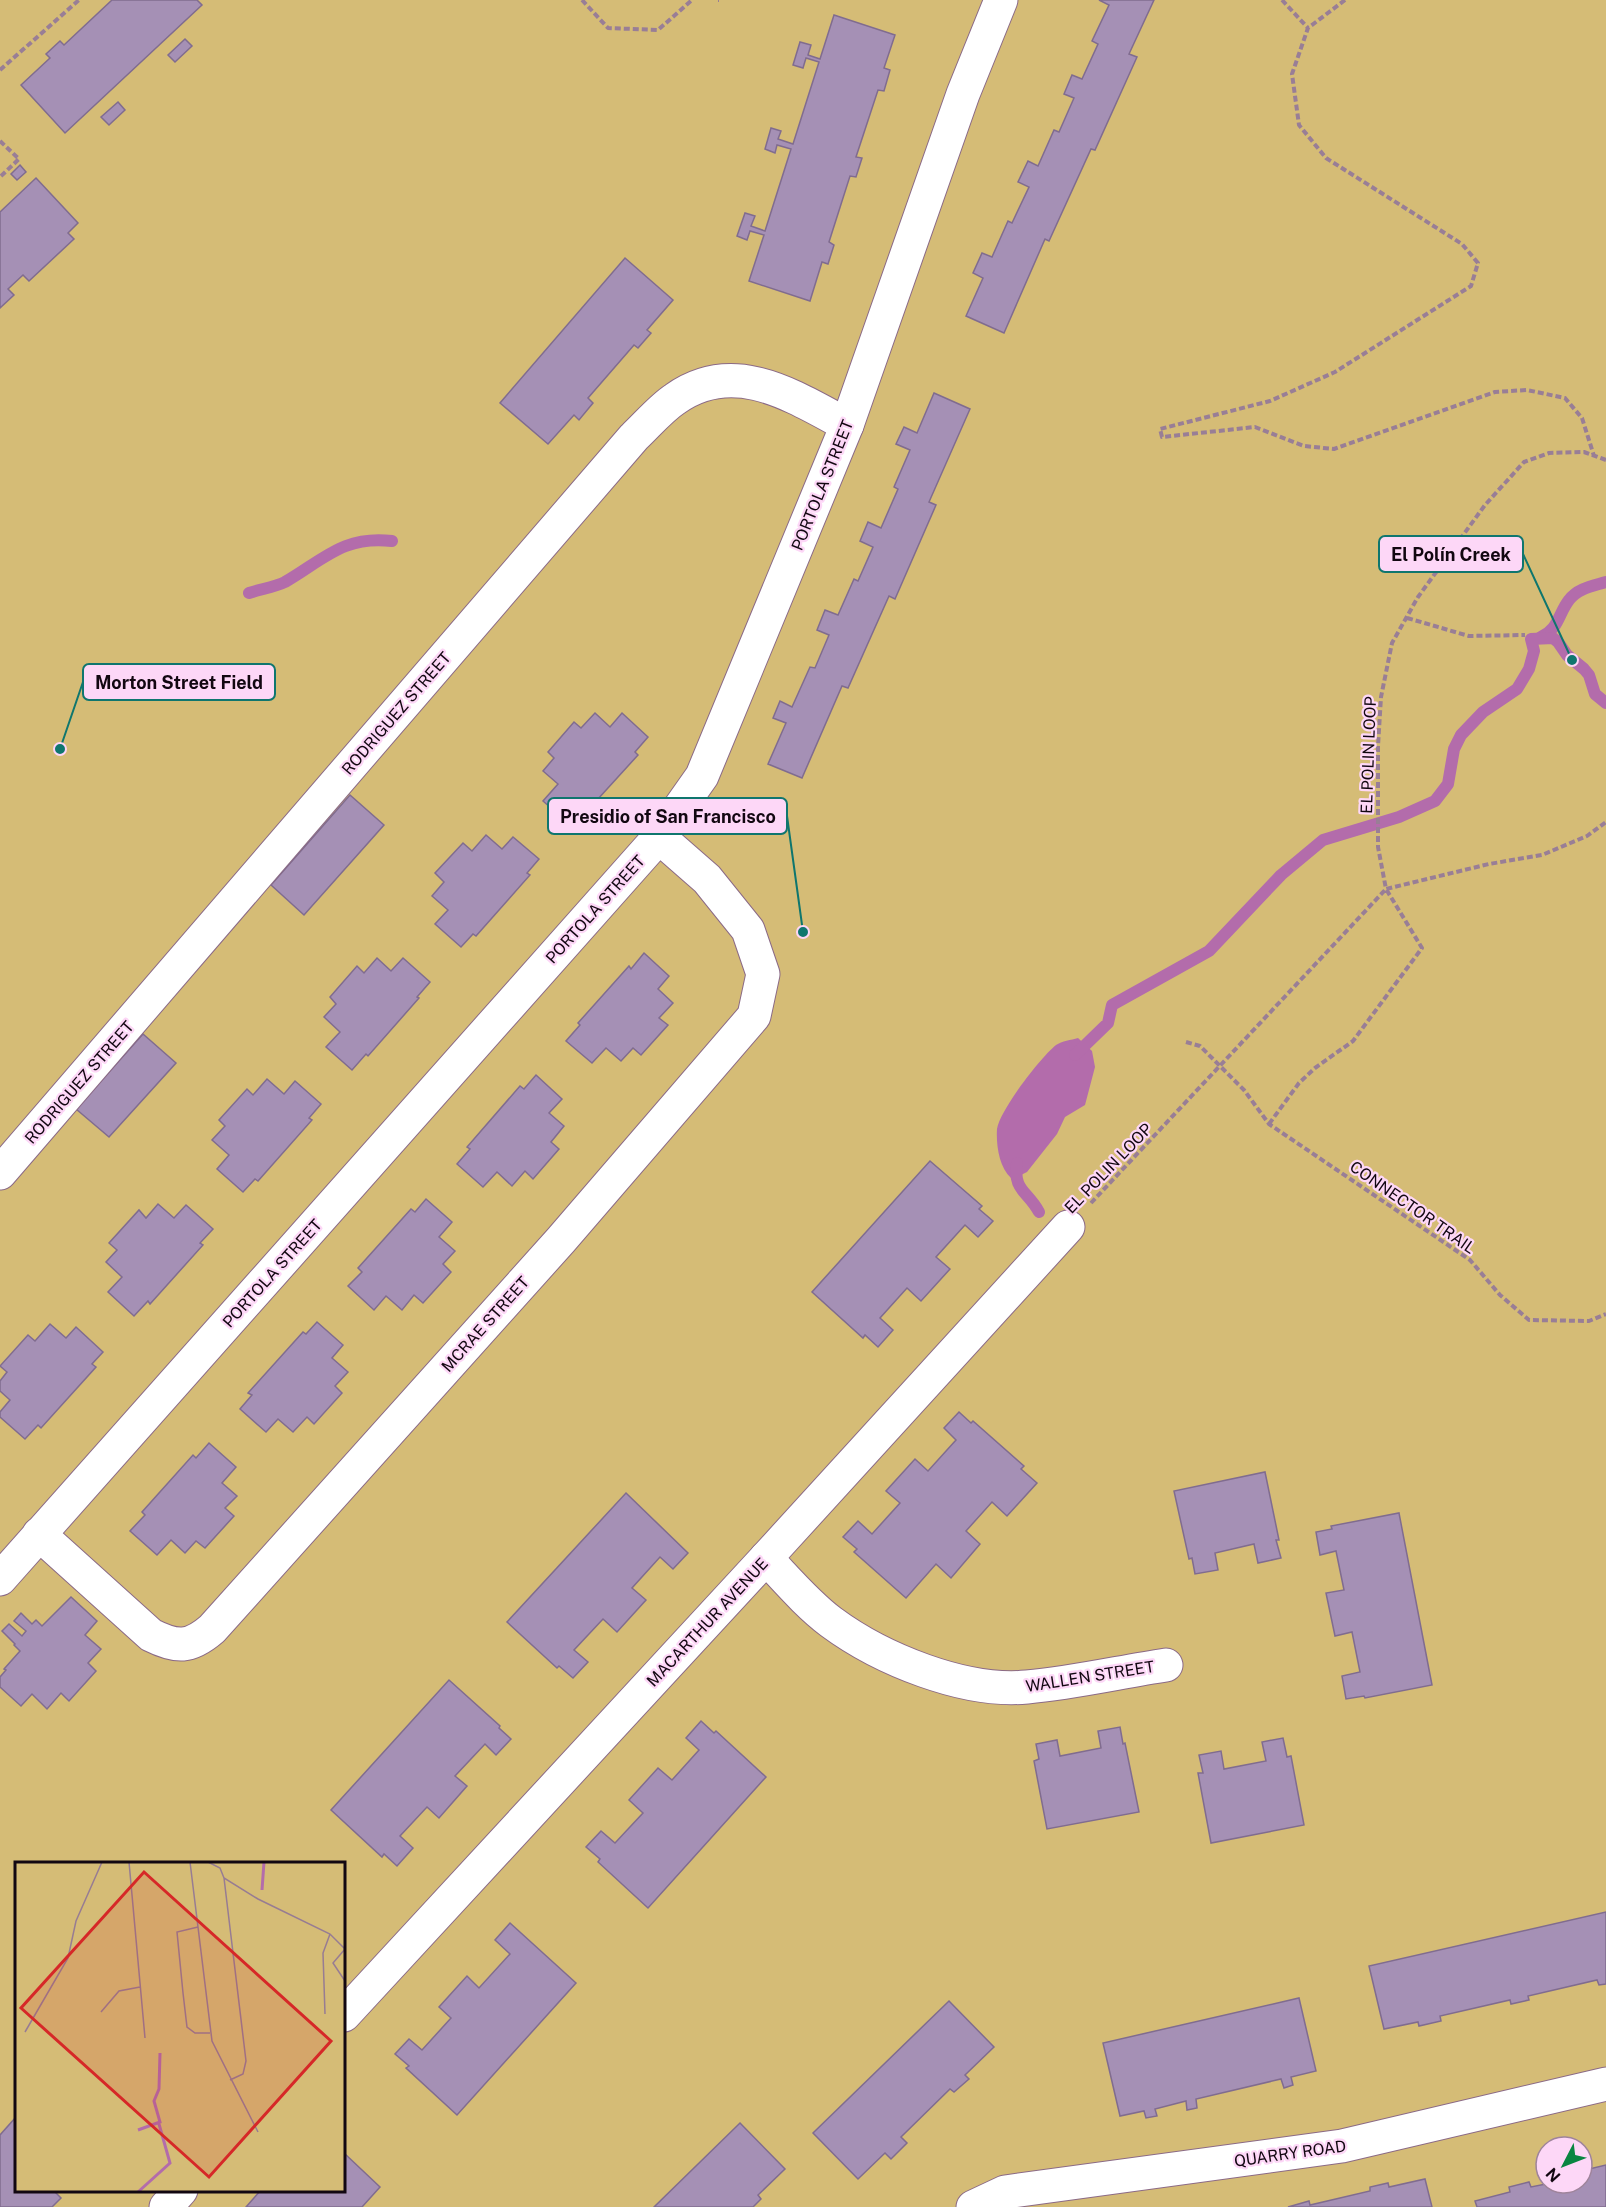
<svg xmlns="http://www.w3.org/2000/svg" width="1606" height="2207" viewBox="0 0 1606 2207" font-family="'Public Sans',sans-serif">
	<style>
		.green { fill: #d5bc76; fill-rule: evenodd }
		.water { fill: #b36cab }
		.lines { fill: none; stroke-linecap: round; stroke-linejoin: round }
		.stream { stroke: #b36cab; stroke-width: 12 }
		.building { fill: #a590b5; stroke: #806c8f; stroke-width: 1.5 }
		.minor-casing { stroke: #8b6a86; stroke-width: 35 }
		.path { stroke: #997e96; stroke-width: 4; stroke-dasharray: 6 3; stroke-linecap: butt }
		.minor { stroke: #fff; stroke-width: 33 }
		.labels { text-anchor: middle; stroke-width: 4.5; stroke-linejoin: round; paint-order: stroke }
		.street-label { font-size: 16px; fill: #120711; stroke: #fdd7f7 }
		.inset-river { fill: none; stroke: #b36cab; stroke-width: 3 }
		.inset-road { fill: none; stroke: #977c93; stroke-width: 1.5 }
		.view { fill: #d62828; fill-opacity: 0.15; stroke: #d62828; stroke-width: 3 }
		.inset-edge { fill: none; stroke: #120711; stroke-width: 3 }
		.leader { fill: none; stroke: #0f766e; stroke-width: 2 }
		.callout-dot { fill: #0f766e; stroke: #fdd7f7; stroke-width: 2 }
		.callout { fill: #fdd7f7; stroke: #0f766e; stroke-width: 2 }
		.callout-label { font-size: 18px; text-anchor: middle; font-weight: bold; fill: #120711 }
	</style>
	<rect width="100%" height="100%" fill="#efcaea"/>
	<path class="green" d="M 0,0 L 1606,0 L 1606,2207 L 0,2207 ZM 16,1864 L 344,1864 L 344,2190 L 16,2190 ZM 1546,2147 L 1582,2147 L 1582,2183 L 1546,2183 Z"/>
	<path class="water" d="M 1078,1038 L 1092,1051 L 1095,1067 L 1085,1105 L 1065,1117 L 1057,1134 L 1027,1172 L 1019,1176 L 1011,1178 C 999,1167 996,1145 997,1129 C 1000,1110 1040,1058 1056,1045 C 1062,1041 1071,1040 1078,1038 Z"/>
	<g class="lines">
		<g class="stream">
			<path d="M 249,593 C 261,589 275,587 285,582 C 323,560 344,535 392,541"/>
			<path d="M 1541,637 C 1559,629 1558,614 1569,600 C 1578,588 1593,586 1606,582"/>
			<polyline points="1075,1055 1108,1023 1112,1005 1209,951 1281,875 1323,840 1399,817 1435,801 1448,784 1454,749 1461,735 1483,712 1517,689 1529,669 1534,651 1531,639 1553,638 1558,642 1567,655 1584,669 1589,675 1595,694 1606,703"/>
			<path d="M 1017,1163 C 1013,1191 1027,1190 1039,1212"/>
		</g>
	</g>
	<g class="building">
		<polygon points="112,0 197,0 202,5 65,133 21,85 50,58 46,54 60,41 64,45"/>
		<polygon points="1099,0 1154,0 1129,54 1137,57 1095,150 1091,149 1049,241 1045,239 1004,333 966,316 983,278 973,273 982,253 992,257 1008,221 1012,223 1029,187 1018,182 1028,161 1038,166 1054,130 1059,132 1074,98 1064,94 1072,75 1082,79 1098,44 1092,41 1109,5"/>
		<polygon points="834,15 895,35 884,68 890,70 884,91 878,90 856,157 862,158 856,177 850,176 829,242 834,245 828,264 822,262 810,301 749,281 764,235 750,231 747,240 737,236 745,213 755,216 751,226 765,231 791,149 777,145 775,153 765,149 771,128 781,131 778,139 793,144 819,62 806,58 803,68 793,65 800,42 811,45 808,55 820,59"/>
		<polygon points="185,39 192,46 175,62 168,55"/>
		<polygon points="118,102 125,110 109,125 101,117"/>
		<polygon points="20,165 26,172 17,180 11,174"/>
		<polygon points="36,178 78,223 68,233 74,239 29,281 23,275 8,289 14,295 0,308 0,212"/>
		<polygon points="625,258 673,300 647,330 651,333 638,348 634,345 588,398 593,403 579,420 574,415 548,444 500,403"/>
		<polygon points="934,393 970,409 929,502 936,505 895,599 889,596 848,688 842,686 802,778 768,764 786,723 773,718 780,701 792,707 810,667 815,668 829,635 817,630 825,610 838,615 854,579 858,581 873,547 860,541 868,522 881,528 898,489 894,487 910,450 896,444 904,427 917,433"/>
		<polygon points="595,713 610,727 622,713 648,737 635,752 638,755 587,811 585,808 570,825 543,801 558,784 543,771 554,758 548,752 574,722 581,728"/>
		<polygon points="350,795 384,825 304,915 271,885"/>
		<polygon points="486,835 502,849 513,837 539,859 527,873 530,875 476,936 473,934 461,947 435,924 448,910 432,896 444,882 435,873 463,843 472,851"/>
		<polygon points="644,953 669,976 658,989 673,1003 659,1018 668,1025 641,1055 633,1048 621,1061 606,1048 592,1063 566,1041 580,1025 578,1023 629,966 631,969"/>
		<polygon points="377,958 391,971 403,958 430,982 417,997 419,998 368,1056 366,1054 352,1070 326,1047 340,1032 324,1017 336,1004 330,997 357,966 364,973"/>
		<polygon points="143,1034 176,1063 109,1137 76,1109"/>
		<polygon points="536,1075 562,1099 549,1113 564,1126 551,1142 559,1149 533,1179 525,1171 512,1186 497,1172 483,1187 457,1164 470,1149 467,1147 520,1086 524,1089"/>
		<polygon points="267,1079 284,1094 295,1081 321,1104 309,1118 312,1120 258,1181 255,1179 243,1192 217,1169 229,1155 212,1140 225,1126 219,1120 247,1089 253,1095"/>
		<polygon points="930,1161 982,1206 979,1209 993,1221 978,1237 965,1225 936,1257 950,1269 921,1301 907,1288 880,1318 893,1330 878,1347 865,1335 863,1338 812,1292"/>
		<polygon points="426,1199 452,1222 439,1237 455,1251 443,1264 451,1272 423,1303 414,1295 402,1310 386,1296 374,1310 348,1286 362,1272 358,1268 411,1209 415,1212"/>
		<polygon points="158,1204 174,1218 186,1205 213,1229 200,1243 203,1245 150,1304 148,1301 134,1316 108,1292 122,1277 106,1262 117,1250 109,1243 139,1210 146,1218"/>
		<polygon points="317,1322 343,1345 332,1358 348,1372 335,1386 342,1393 314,1424 307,1417 293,1432 278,1419 266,1432 240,1409 252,1395 248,1393 303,1332 306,1334"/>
		<polygon points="50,1324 66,1338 76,1327 103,1352 92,1364 96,1367 41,1428 38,1425 25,1439 0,1417 0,1412 10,1400 0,1391 0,1381 7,1372 0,1366 28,1335 35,1341"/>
		<polygon points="959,1412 971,1423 973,1421 1024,1466 1021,1469 1037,1483 1007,1516 992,1502 966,1531 980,1544 951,1578 936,1564 906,1598 854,1552 857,1549 843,1537 858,1521 872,1534 900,1503 886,1491 915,1459 928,1471 956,1440 944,1428"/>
		<polygon points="209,1443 236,1467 222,1483 237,1496 225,1508 234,1516 205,1548 196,1541 185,1553 171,1540 157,1555 130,1531 145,1515 142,1512 193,1455 196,1458"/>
		<polygon points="1265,1472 1279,1540 1276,1540 1281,1558 1258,1563 1254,1544 1215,1553 1218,1570 1195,1574 1192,1558 1189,1559 1174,1491"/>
		<polygon points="626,1493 688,1553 673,1569 660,1557 632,1588 646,1600 617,1632 603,1619 574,1650 588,1662 573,1678 559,1666 557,1668 507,1622"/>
		<polygon points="1399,1513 1432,1685 1365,1698 1364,1696 1346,1699 1342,1676 1360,1672 1352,1632 1335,1636 1326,1593 1344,1590 1336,1551 1320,1555 1316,1532 1332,1529 1331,1526"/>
		<polygon points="71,1597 97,1621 85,1635 101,1649 88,1663 96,1671 69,1701 61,1693 47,1709 32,1694 21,1706 0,1687 0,1677 6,1670 4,1669 20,1651 14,1645 15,1644 2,1631 9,1624 22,1636 26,1631 14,1621 21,1613 32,1624 36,1620 42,1626"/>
		<polygon points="449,1680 500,1726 499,1728 511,1739 496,1755 485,1744 455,1776 467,1786 439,1818 427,1807 400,1836 413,1848 397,1866 384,1854 382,1857 331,1810"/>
		<polygon points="701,1721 714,1733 716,1731 766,1777 648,1908 598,1862 600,1859 586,1847 601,1831 615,1843 643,1813 629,1800 658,1768 672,1780 699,1750 686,1738"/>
		<polygon points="1120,1727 1123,1744 1125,1743 1139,1812 1047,1829 1034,1761 1039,1759 1036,1744 1057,1740 1060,1756 1101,1748 1098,1731"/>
		<polygon points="1283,1738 1287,1757 1291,1756 1304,1825 1211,1843 1198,1773 1203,1773 1199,1755 1221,1751 1224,1769 1266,1761 1262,1742"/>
		<polygon points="1606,1912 1606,1984 1599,1985 1597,1980 1528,1996 1529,2000 1511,2004 1510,2000 1440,2016 1441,2021 1419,2026 1418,2022 1384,2029 1369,1966"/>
		<polygon points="510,1923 576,1983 457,2115 406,2068 409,2066 395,2054 409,2039 422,2050 451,2018 439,2007 467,1976 479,1988 510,1954 495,1940"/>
		<polygon points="1299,1998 1316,2071 1291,2077 1293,2085 1284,2088 1281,2079 1196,2099 1197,2108 1187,2110 1186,2101 1155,2109 1157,2116 1146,2118 1144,2111 1120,2116 1103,2043"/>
		<polygon points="949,2001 994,2047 965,2075 969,2079 954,2092 950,2089 901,2137 907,2143 891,2159 885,2153 858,2179 813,2133"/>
		<polygon points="16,2117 16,2190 53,2190 61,2198 52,2207 0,2207 0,2135"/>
		<polygon points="740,2123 785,2169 758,2195 761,2199 753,2207 654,2207"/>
		<polygon points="344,2153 380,2187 362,2207 246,2207 261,2190 344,2190"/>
		<polygon points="1606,2165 1606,2207 1477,2207 1475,2201 1510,2192 1509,2187 1529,2182 1531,2187 1551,2183 1582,2183 1582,2176 1590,2174 1589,2169"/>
		<polygon points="1425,2179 1432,2207 1288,2207 1309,2201 1310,2205 1370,2191 1370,2187 1388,2183 1389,2187"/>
	</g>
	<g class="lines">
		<defs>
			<g id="minor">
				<path d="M 0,1173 L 634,437 C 647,425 660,409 675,399 C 734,357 793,396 847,425"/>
				<path d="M 39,1534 L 151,1635 C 177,1648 190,1648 212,1629 L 561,1240 L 754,1016 L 763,974 L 748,930 L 707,879 L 659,837"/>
				<path d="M 766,1558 C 787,1580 807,1604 831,1622 C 881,1659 964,1693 1027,1687 C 1073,1683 1120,1672 1166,1665"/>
				<polyline points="0,1579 659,837 702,776 847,425 963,94 1001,0"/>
				<polyline points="344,2015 766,1558 1068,1227"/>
				<polyline points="166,2207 181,2190"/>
				<polyline points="973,2207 1005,2192 1342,2146 1606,2084"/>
			</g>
		</defs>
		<use href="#minor" class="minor-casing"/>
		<g class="path">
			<polyline points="582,0 608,28 658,30 692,0"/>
			<polyline points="718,0 719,0"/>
			<polyline points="1282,0 1308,28"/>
			<polyline points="1345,0 1308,28 1292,74 1299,125 1326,158 1462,244 1478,263 1471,286 1335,372 1270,401 1160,429 1162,437 1255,427 1304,446 1334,449 1495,392 1527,390 1565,398 1582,418 1594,456"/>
			<polyline points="0,70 79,0"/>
			<polyline points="0,141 19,159 0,177"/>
			<polyline points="1606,460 1584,452 1549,453 1524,462 1485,505 1418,597 1392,643 1381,697 1378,746 1378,847 1386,889 1489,864 1542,855 1587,836 1606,822"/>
			<polyline points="1407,618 1469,636 1525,635"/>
			<polyline points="1186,1042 1200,1046 1244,1090 1269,1124 1470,1260 1500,1295 1529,1320 1589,1321 1606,1314"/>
			<polyline points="1091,1203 1386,889 1422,948 1353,1041 1315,1068 1299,1083 1269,1124"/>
		</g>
		<use href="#minor" class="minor"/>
	</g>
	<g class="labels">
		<g class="street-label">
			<text transform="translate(822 485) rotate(-68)" y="6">PORTOLA STREET</text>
			<text transform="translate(396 713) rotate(-49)" y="6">RODRIGUEZ STREET</text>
			<text transform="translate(1368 755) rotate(-88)" y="6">EL POLIN LOOP</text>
			<text transform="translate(595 909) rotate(-48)" y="6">PORTOLA STREET</text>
			<text transform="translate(79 1082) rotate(-49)" y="6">RODRIGUEZ STREET</text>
			<text transform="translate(1108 1168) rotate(-46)" y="6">EL POLIN LOOP</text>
			<text transform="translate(1413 1207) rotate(35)" y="6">CONNECTOR TRAIL</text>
			<text transform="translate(272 1273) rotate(-48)" y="6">PORTOLA STREET</text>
			<text transform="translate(485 1324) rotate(-48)" y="6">MCRAE STREET</text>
			<text transform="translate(707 1622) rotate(-47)" y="6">MACARTHUR AVENUE</text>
			<text transform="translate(1090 1676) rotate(-9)" y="6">WALLEN STREET</text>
			<text transform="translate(1290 2153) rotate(-8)" y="6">QUARRY ROAD</text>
		</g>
	</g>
	<g transform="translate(15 1862)">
		<rect width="330" height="330" fill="#efcaea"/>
		<path d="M 0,0 L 330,0 L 330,330 L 0,330 Z" fill="#d5bc76"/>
		<path class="inset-river" d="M 247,28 L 249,0M 123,268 L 145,260 L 139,239 L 144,227 L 145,191M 123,330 L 155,301 L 144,262"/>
		<path class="inset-road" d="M 114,0 L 130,176M 175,0 L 197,179 L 243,270M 193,0 L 205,6 L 209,16 L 243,37 L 315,72 L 330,87 L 318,101 L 330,119M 209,16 L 231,199 L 228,212 L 215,218M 183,65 L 162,70 L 168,131 L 172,165 L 180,171 L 195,171M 86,150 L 104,129 L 125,125M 310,152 L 308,91 L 315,72M 10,170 L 53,96 L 61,59 L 87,0"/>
		<path class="view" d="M 129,10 L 316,179 L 194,315 L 6,146 Z"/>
		<rect width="330" height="330" class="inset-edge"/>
	</g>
	<path class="leader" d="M1572 660L1523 554M60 749L83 682M803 932L787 816"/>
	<g class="callout-dot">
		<circle cx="1572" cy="660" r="6"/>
		<circle cx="60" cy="749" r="6"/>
		<circle cx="803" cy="932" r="6"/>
	</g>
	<g class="callout">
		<rect x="1379" y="536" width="144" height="36" rx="6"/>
		<rect x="83" y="664" width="192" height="36" rx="6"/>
		<rect x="548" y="798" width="239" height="36" rx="6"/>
	</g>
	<g class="callout-label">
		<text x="1451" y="561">El Polín Creek</text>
		<text x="179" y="689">Morton Street Field</text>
		<text x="668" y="823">Presidio of San Francisco</text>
	</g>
	<g transform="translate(1564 2165) rotate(228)"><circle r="28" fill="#fdd7f7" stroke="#9f849b" stroke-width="1.5"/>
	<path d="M0-4.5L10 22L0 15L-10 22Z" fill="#098641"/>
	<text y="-9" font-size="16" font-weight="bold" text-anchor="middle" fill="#120711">N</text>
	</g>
</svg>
